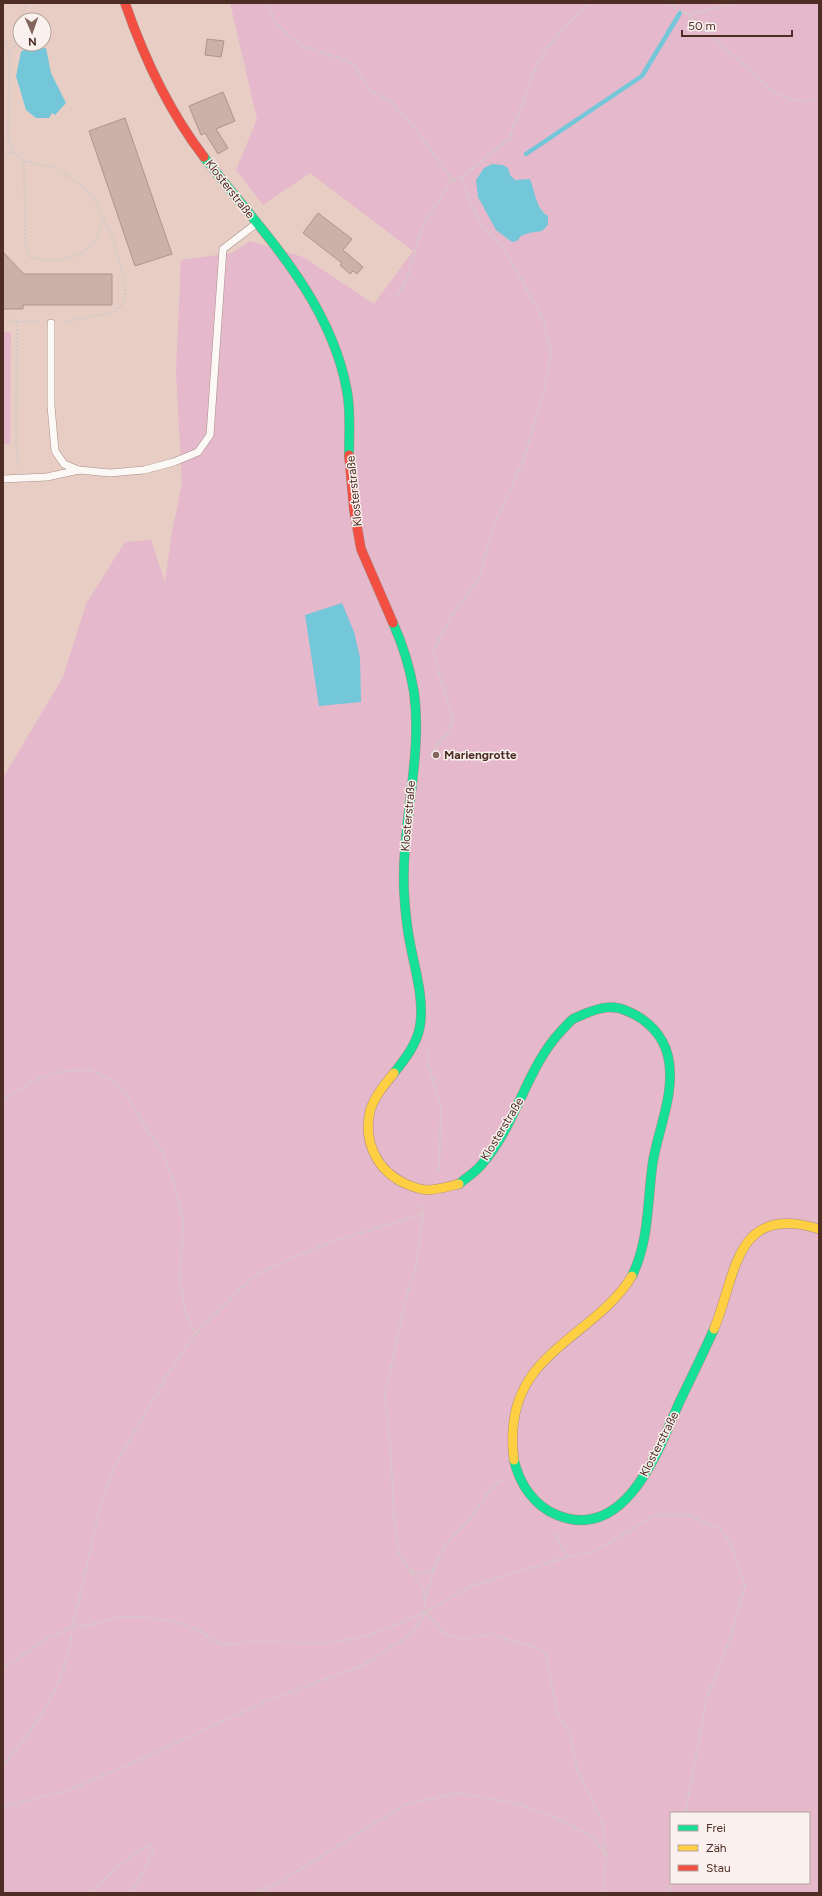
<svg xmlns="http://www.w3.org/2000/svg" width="822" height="1896" viewBox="0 0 822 1896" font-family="Figtree,sans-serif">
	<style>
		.green { fill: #e5b8cc; fill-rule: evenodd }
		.water { fill: #74c6d9 }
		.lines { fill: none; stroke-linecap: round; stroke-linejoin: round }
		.stream { stroke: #74c6d9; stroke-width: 4.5 }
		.building { fill: #ccb1a9; stroke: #ae948c }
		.lane-casing { stroke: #a78e86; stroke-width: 8 }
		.fast-casing { stroke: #a78e86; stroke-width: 10 }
		.slow-casing { stroke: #a78e86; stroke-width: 10 }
		.jam-casing { stroke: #a78e86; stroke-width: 10 }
		.path { stroke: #d4cbc9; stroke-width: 2.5; stroke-dasharray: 2 2; stroke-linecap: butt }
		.lane { stroke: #fcf8f6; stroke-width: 7 }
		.fast { stroke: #16e098; stroke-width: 9 }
		.slow { stroke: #ffcf43; stroke-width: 9 }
		.jam { stroke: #f24e42; stroke-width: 9 }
		.poi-dot { fill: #83655c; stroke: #faf1ee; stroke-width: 1.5 }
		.labels { text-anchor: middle; stroke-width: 3; stroke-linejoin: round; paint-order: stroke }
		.street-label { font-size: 12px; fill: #4d2d24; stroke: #faf1ee }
		.poi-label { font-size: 12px; font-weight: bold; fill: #4d2d24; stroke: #faf1ee; text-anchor: start }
	</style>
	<rect width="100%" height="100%" fill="#e8cdc5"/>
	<g class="green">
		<path d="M 230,3 L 819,3 L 819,1893 L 3,1893 L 3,778 L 63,677 L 86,604 L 125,542 L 151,540 L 165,582 L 172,532 L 182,483 L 176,372 L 181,260 L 232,253 L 250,241 L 303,257 L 374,304 L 413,251 L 310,173 L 263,205 L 236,170 L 257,119 ZM 671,1813 L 809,1813 L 809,1883 L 671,1883 Z"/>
		<polygon points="3,332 11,333 10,444 3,444"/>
	</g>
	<g class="water">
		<polygon points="46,48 51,73 66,103 55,115 52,113 49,118 36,118 26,110 16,76 21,52 25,49"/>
		<path d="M 492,164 L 503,165 L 508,168 L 510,175 L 515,180 L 530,179 C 535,191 536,209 548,216 L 548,225 L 542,231 L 529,233 L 521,236 L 517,241 L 512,242 L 496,230 L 478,197 L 476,180 L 484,168 Z"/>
		<polygon points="342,603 354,632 360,657 361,702 319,706 305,615"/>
	</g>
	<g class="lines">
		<polyline class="stream" points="526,154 642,76 680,13"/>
	</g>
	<g class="building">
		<polygon points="207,39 224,41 221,57 205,55"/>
		<polygon points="223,92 235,121 216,129 228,148 218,154 205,133 201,135 189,106"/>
		<polygon points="125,118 172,254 135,266 89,131"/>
		<polygon points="318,213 352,239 343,250 363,267 357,274 353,271 350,274 340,265 342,263 303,233"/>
		<polygon points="3,252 24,274 112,274 112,305 23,305 23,309 3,309"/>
	</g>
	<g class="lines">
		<defs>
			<g id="lane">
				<polyline points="51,323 51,406 55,451 64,464 78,470"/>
				<polyline points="3,479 47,477 79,470 110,473 144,470 174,462 198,452 210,435 223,249 257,223"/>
			</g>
			<g id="fast">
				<path d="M 204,157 C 259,229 330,297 347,391 C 351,412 349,433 349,455"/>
				<path d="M 393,623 C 403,645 410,668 414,692 C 423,758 401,825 404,891 C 405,910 407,929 411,948 C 416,973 424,1000 420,1026 C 417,1044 405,1059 394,1073"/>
				<path d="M 459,1184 C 466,1178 476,1172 482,1164 C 517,1124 526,1068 562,1030 C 566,1026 569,1022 573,1019 C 576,1017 581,1016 584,1014 C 599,1008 612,1004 627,1011 C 647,1019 663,1035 668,1056 C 676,1091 659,1127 653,1161 C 647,1200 650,1239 632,1276"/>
				<path d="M 514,1460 C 519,1483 534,1506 557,1515 C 626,1543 659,1449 679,1403 C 691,1378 703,1354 714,1329"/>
			</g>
			<g id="slow">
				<path d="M 394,1073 C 385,1084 374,1097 370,1111 C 363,1142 377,1171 406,1184 C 413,1187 421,1190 429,1190 C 439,1189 450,1186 459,1184"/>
				<path d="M 714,1329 C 737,1274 734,1203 819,1229"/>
				<path d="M 514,1460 C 512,1446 512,1433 514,1420 C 524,1349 598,1332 632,1276"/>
			</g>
			<g id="jam">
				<path d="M 125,3 C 144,58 168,110 204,157"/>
				<polyline points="349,455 354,510 361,549 393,623"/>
			</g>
		</defs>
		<use href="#lane" class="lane-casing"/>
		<use href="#fast" class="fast-casing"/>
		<use href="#slow" class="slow-casing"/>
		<use href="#jam" class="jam-casing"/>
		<g class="path">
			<polyline points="267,3 276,24 302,46 353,63 369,90 391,102 417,131 452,180"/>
			<polyline points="668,3 688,15 774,92 792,100 805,101 819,98"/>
			<polyline points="688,15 734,3"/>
			<polyline points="22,20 26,3"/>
			<polyline points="3,39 10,54 8,137 13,152 24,161 53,167 70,177 93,196 113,238 126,288 123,302 115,312 61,322"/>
			<polyline points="10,54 19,38 20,33"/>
			<polyline points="3,153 12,152"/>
			<path d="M 24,161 L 25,244 L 31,258 C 56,262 85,261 98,235 C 100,230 101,223 103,217"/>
			<polyline points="397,296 408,276 422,227 452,180 462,177 509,139 538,62 549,45 588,3"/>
			<polyline points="3,320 40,322"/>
			<polyline points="17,321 16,447 19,468"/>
			<polyline points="431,753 448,733 453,719 433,652 451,616 479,579 492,530 523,461 545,388 551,354 544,321 505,250 482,226 468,197 462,177"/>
			<polyline points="429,1051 428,1064 441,1107 439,1172"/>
			<polyline points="3,1099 37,1079 64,1071 89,1070 112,1080 125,1092 149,1133 163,1152 174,1183 183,1221 180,1280 185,1312 196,1333"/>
			<polyline points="423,1214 416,1268 406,1297 385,1396 391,1458 394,1514 399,1554 409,1569 418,1573 426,1572 434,1568 446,1544 470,1519 493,1486 503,1479"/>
			<polyline points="554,1532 567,1557 593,1552 655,1515 688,1515 721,1529 732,1547 745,1585 730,1639 707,1698 685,1813"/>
			<polyline points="410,1571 423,1587 426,1612 445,1634 462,1639 492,1634 511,1641 534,1646 546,1655 558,1715 570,1734 578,1772 602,1821 606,1854 603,1893"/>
			<polyline points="426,1598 434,1568"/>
			<polyline points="3,1669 43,1641 73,1626 100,1507 115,1465 170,1371 196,1333 255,1275 296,1256 337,1240 423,1214 421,1206"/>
			<path d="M 3,1765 C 30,1734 55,1699 67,1659 C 70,1648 71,1637 73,1626 L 86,1626 L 121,1617 L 138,1617 L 170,1620 L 200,1631 L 214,1641 L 226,1645 L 245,1642 L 329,1643 L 368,1636 L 426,1612 L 471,1586 L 567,1557"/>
			<polyline points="3,1807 66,1791 126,1766 268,1700 362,1666 411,1634 426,1613"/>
			<path d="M 90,1893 C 109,1876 127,1855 150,1845 L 154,1850 L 132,1893"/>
			<polyline points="253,1893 278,1883 406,1804 458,1793 520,1804 565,1822 592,1837 606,1854"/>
			<polyline points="669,1893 671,1882"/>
		</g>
		<use href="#lane" class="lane"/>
		<use href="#fast" class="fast"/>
		<use href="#slow" class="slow"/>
		<use href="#jam" class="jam"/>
	</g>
	<circle class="poi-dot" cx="436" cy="755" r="4"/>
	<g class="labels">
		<g class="street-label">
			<text transform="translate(230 189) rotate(52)" y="4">Klosterstraße</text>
			<text transform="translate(354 491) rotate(-96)" y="4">Klosterstraße</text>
			<text transform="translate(408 816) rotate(-85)" y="4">Klosterstraße</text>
			<text transform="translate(502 1129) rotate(-59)" y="4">Klosterstraße</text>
			<text transform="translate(659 1444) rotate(-63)" y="4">Klosterstraße</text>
		</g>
		<g class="poi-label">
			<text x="444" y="759">Mariengrotte</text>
		</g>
	</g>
	<rect width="822" height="1896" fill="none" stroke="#4d2d24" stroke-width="8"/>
	<rect x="670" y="1812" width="140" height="72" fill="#faf1ee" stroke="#b5a39d"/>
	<rect x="678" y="1825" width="20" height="6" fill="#16e098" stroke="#b5a39d"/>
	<text x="706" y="1832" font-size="12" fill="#4d2d24">Frei</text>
	<rect x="678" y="1845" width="20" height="6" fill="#ffcf43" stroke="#b5a39d"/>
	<text x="706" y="1852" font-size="12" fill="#4d2d24">Zäh</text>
	<rect x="678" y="1865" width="20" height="6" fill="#f24e42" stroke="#b5a39d"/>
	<text x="706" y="1872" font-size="12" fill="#4d2d24">Stau</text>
	<g transform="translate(32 32) rotate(178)"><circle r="19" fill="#faf1ee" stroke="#b5a39d"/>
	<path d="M0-3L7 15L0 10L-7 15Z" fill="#83655c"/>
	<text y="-6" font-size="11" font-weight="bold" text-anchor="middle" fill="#4d2d24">N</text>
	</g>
	<path d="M682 30v6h110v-6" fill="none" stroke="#4d2d24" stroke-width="2"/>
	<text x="688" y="30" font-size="12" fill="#4d2d24" stroke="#faf1ee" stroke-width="3" paint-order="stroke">50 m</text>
</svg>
